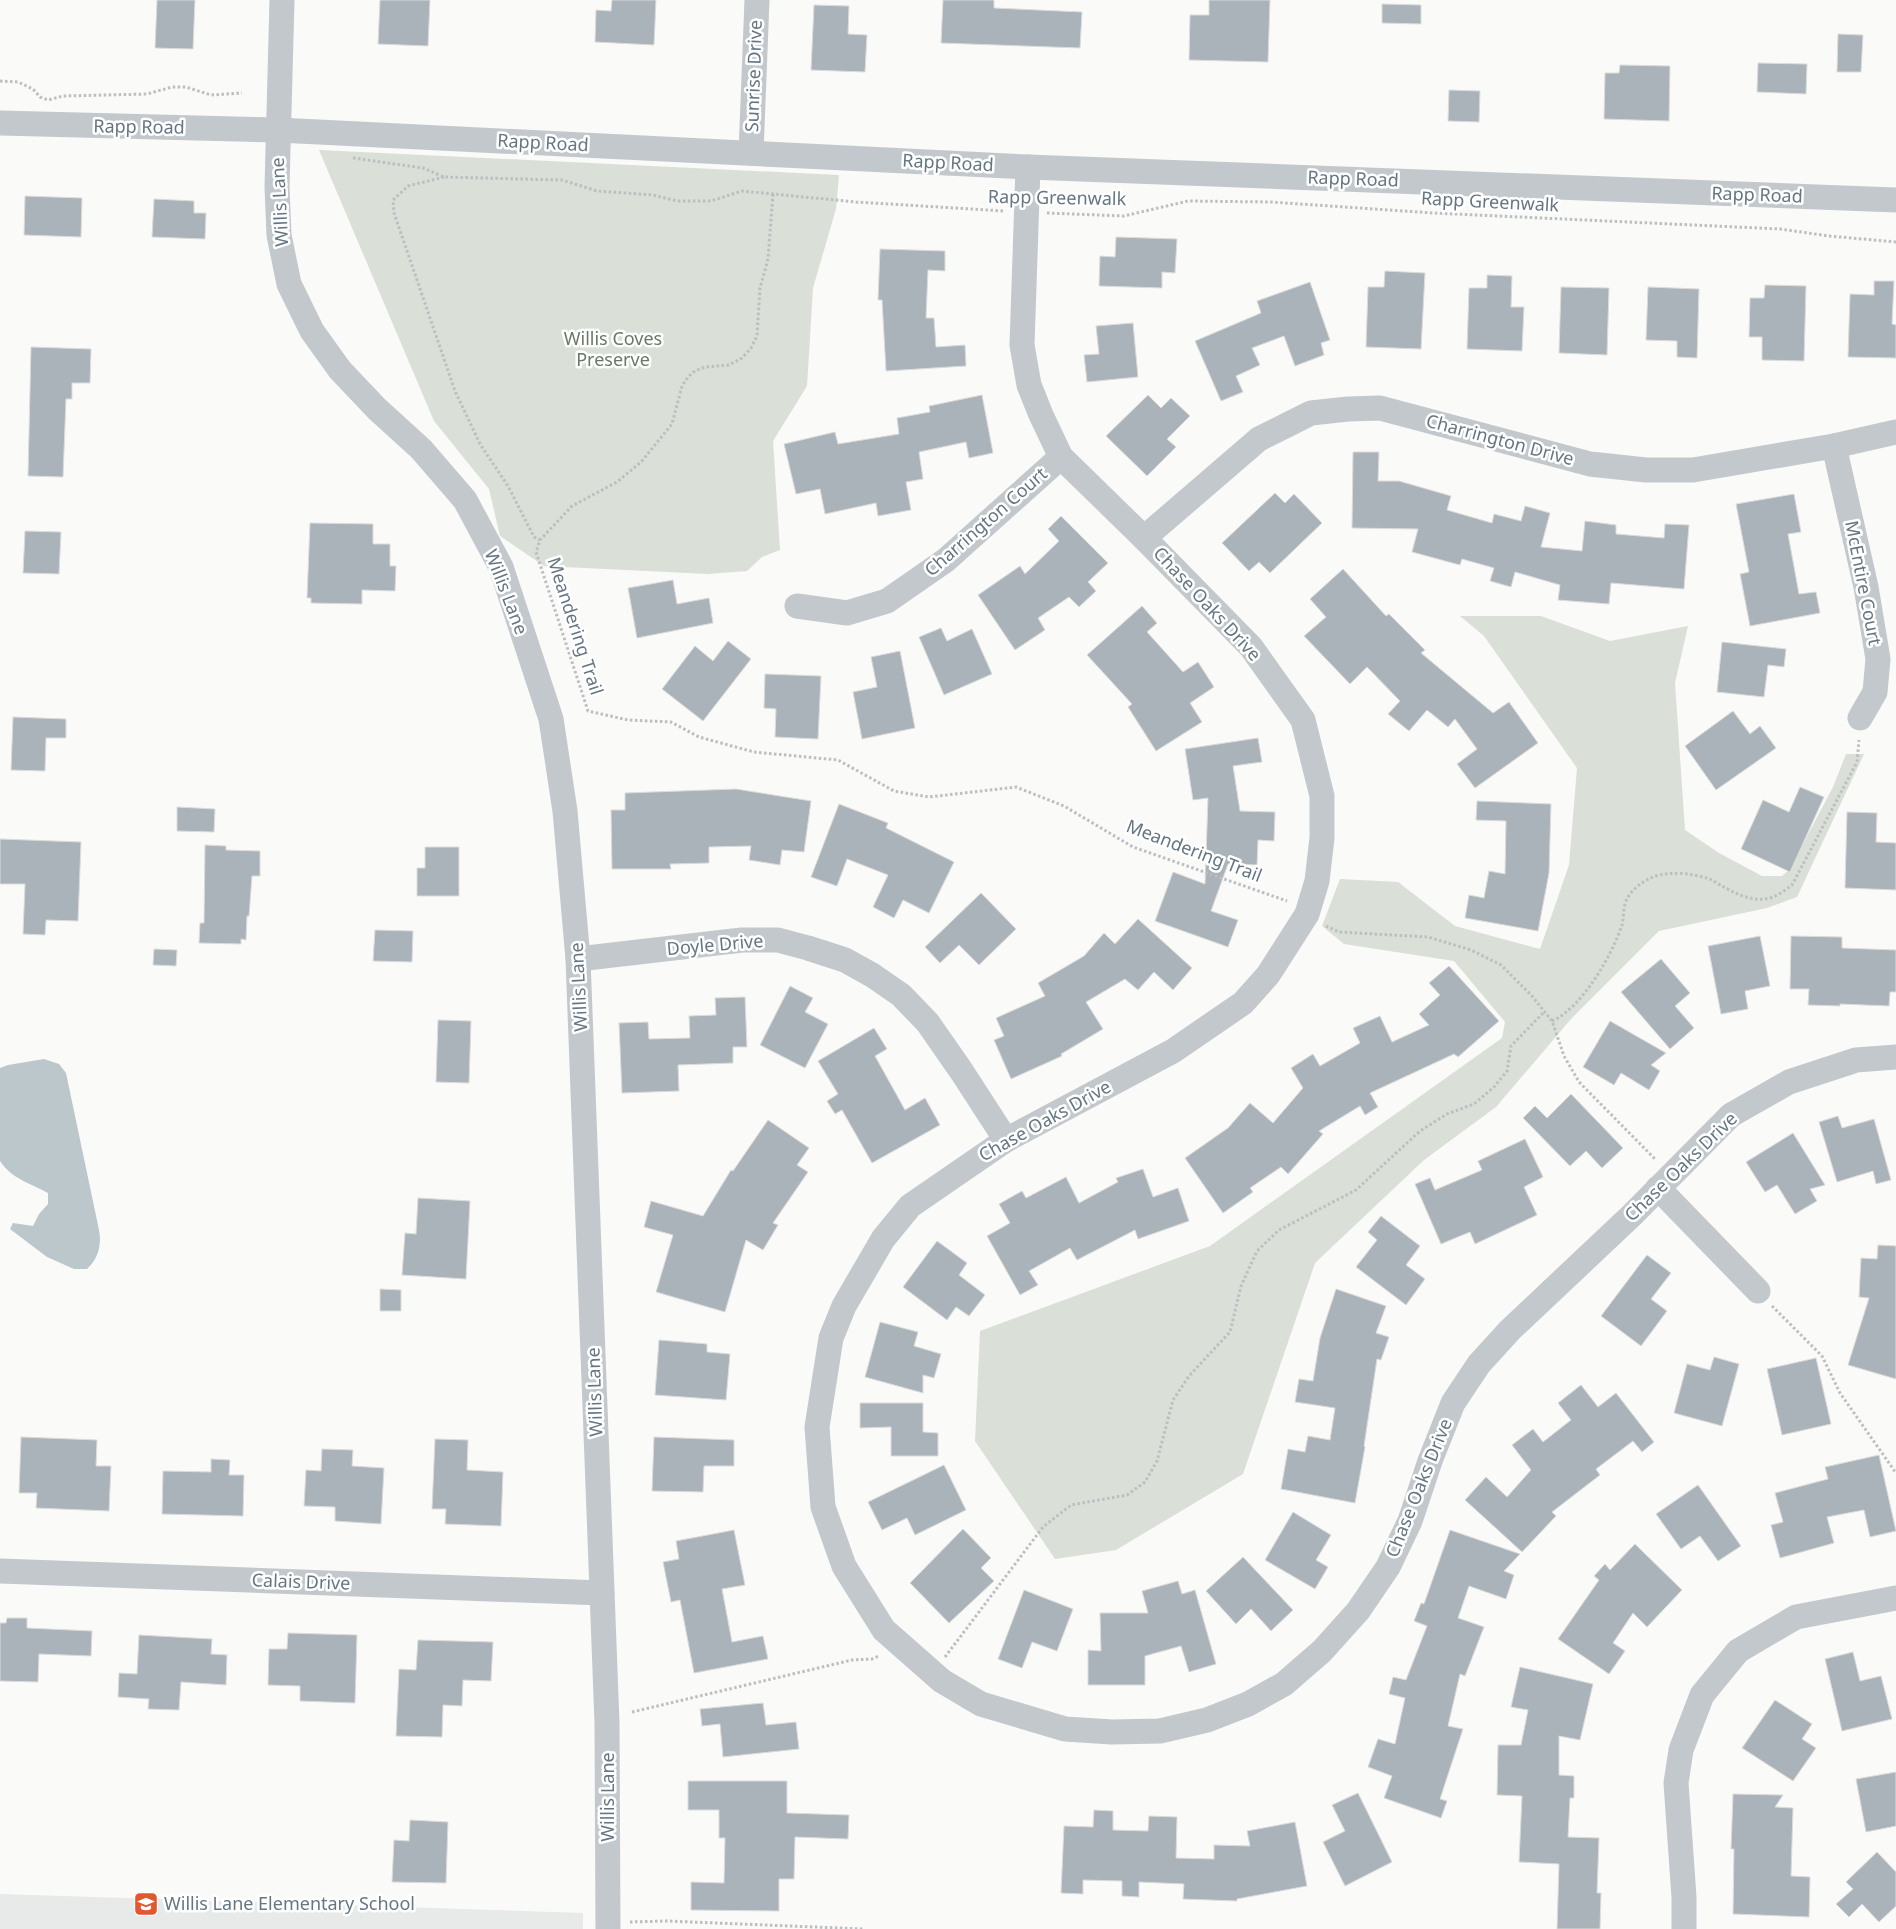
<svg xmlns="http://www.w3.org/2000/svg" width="1896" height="1929" viewBox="0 0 1896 1929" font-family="'Noto Sans',sans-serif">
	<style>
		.built { fill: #e8e9e9 }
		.green { fill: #dadfd7 }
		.water { fill: #bbc7cb }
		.building { fill: #aab3b9; stroke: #dcdcda }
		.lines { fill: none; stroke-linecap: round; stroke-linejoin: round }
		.path { stroke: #bbbfc2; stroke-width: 3; stroke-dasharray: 2.5 2.5; stroke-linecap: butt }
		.minor { stroke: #c3c8cc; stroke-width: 25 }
		.labels { text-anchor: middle; stroke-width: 5; stroke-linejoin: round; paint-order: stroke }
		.street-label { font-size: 18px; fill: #657683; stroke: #fff }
		.park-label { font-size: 18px; fill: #687a64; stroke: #fff }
		.poi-label { font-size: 18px; fill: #657683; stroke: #fff; text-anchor: start }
	</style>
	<rect width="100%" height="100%" fill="#fafaf8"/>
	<polygon class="built" points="0,1894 583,1913 583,1929 0,1929"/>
	<g class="green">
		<polygon points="319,150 839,175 836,209 813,288 807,386 773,441 780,550 762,557 747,571 708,574 544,566 500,536 489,489 434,421"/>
		<polygon points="1460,616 1541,616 1610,641 1688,626 1675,683 1685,830 1719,853 1762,876 1782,876 1789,870 1833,787 1846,754 1864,754 1797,897 1767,908 1659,931 1571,1019 1496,1107 1424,1160 1315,1263 1243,1474 1116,1550 1055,1559 975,1441 980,1331 1210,1246 1502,1038 1505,1022 1454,961 1344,944 1322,926 1340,879 1398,882 1455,926 1540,949 1569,865 1577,768 1484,636"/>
	</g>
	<path class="water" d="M 44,1059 L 59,1064 L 66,1073 L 99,1230 C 102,1245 98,1259 87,1269 L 74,1269 L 47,1257 L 10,1229 L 13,1223 L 33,1226 L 39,1214 L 48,1204 L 48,1193 C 30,1183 12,1179 0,1161 L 0,1068 L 8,1065 Z"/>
	<g class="building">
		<polygon points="157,0 195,0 193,49 155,48"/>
		<polygon points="380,0 430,0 428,46 378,44"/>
		<polygon points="612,0 656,0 654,45 595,42 596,10 611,11"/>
		<polygon points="943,0 994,0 994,8 1082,12 1080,48 941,43"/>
		<polygon points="1209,0 1270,0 1268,62 1189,60 1190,15 1209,15"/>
		<polygon points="1382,4 1421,5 1421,24 1382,23"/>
		<polygon points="814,5 849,6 848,34 867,35 865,72 811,70"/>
		<polygon points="1838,34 1863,35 1861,72 1837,72"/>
		<polygon points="1758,63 1807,64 1806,94 1757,92"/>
		<polygon points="1620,65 1670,66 1669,121 1604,119 1605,73 1619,73"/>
		<polygon points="1449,90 1480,91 1479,122 1448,121"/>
		<polygon points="25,196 82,198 81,237 24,235"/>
		<polygon points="154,199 194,201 194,213 206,213 205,239 152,237"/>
		<polygon points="1116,237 1177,239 1175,273 1162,272 1162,288 1099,286 1100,256 1115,257"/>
		<polygon points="880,249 945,251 945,271 928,270 926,318 934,318 936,347 965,345 966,366 886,371 882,300 878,300"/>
		<polygon points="1385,271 1425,273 1421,349 1366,347 1368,287 1384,287"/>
		<polygon points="1487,275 1512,276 1511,307 1524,307 1522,351 1467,349 1469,288 1487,288"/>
		<polygon points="1874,281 1894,281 1892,324 1896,325 1896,358 1848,357 1850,294 1874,295"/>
		<polygon points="1310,282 1330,340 1321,343 1324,355 1295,366 1284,336 1252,348 1260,365 1236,376 1243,392 1221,401 1195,341 1261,313 1257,301"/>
		<polygon points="1765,285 1806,286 1804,361 1762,360 1762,337 1749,337 1750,298 1764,298"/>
		<polygon points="1561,287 1609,288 1607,355 1559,353"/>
		<polygon points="1648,287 1699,289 1697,358 1677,357 1677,341 1646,340"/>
		<polygon points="1133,323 1138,377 1087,382 1084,355 1099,354 1096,326"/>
		<polygon points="31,347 91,349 90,383 72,383 72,399 66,399 63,477 28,476"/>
		<polygon points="982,395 993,453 969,458 966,442 919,452 923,479 906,482 911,510 878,516 876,503 825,514 820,489 796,494 784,444 835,432 838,444 899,434 897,418 930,412 929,406"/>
		<polygon points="1148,395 1161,408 1171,398 1190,416 1167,439 1176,447 1147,476 1106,436"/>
		<polygon points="1353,452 1379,452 1378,481 1399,481 1451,496 1447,510 1492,523 1494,514 1521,521 1525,506 1550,513 1541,547 1582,551 1585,521 1616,525 1616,534 1664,538 1665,524 1689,525 1684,589 1611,583 1609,604 1558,600 1560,585 1515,572 1511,587 1490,581 1494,568 1462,559 1460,565 1412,552 1418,529 1352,528"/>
		<polygon points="1275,493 1285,503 1294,494 1322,523 1270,573 1259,562 1249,571 1222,543"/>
		<polygon points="1794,494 1801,532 1788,534 1799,594 1816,592 1820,613 1750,626 1740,574 1749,572 1736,504"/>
		<polygon points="1061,516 1108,563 1088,582 1096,591 1079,607 1069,597 1038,618 1045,630 1015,650 978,595 1020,566 1025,574 1059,541 1048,529"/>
		<polygon points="310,523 373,524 373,544 390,544 390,566 396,566 395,591 362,590 362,604 311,603 311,598 307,598"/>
		<polygon points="25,531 61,532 59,574 23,573"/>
		<polygon points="1343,569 1386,616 1389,614 1425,650 1421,653 1493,713 1509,702 1538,743 1475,788 1457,764 1477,749 1455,719 1448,727 1427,710 1409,731 1388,714 1400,701 1367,667 1350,684 1304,636 1326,617 1310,599"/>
		<polygon points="673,580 677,604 709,598 713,623 637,638 628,588"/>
		<polygon points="1142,606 1157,623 1147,632 1183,672 1198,662 1214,687 1190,703 1202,722 1156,751 1128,707 1132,704 1087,655"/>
		<polygon points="941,628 947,641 972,629 992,674 944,695 919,637"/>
		<polygon points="728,641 751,659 703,721 662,689 695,646 713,661"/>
		<polygon points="1722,642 1786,649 1784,667 1768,665 1764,697 1717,692"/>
		<polygon points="900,651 915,728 862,739 853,692 877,687 871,657"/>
		<polygon points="765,674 821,676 818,739 775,737 776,709 764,708"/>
		<polygon points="1733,711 1750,734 1760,726 1776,748 1716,790 1685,746"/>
		<polygon points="13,717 66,719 66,738 46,738 45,771 11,770"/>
		<polygon points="1258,738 1262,762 1233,766 1240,811 1275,812 1274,841 1258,840 1257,865 1228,864 1211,911 1238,920 1228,947 1155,921 1173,872 1205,884 1208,798 1193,800 1185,749"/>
		<polygon points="1800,787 1824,797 1790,872 1741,849 1763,800 1789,812"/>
		<polygon points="736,789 811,801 804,852 782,850 780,865 749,860 751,846 709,847 709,863 670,864 671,869 612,869 611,810 625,810 625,793"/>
		<polygon points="1477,801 1551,804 1549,873 1538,931 1465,918 1469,895 1484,898 1489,871 1505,874 1506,821 1476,820"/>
		<polygon points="839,804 888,823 886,828 954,862 929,913 903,900 894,918 873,907 888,875 847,859 837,886 811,877"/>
		<polygon points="177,807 215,809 214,832 177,831"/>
		<polygon points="1847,812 1877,813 1876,842 1896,843 1896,890 1845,888"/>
		<polygon points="0,839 81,842 78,921 46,920 45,935 23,934 25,884 0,884"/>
		<polygon points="205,845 226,846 226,850 260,851 260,876 252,876 249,916 247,916 246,940 241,939 241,944 199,943 200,923 204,923"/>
		<polygon points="425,847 459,847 459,896 417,896 417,868 425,868"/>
		<polygon points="981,893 1016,929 979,965 959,945 940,963 925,947"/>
		<polygon points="1138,919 1192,968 1173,990 1154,972 1138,990 1125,979 1086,1002 1103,1029 1061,1054 1062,1056 1011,1079 994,1040 1004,1036 996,1018 1045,996 1038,983 1084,956 1104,933 1115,944"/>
		<polygon points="375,930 413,931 412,962 373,961"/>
		<polygon points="1760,936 1770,986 1745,991 1748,1009 1721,1014 1708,946"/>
		<polygon points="1791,936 1842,937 1842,948 1896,950 1896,992 1890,992 1889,1006 1840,1004 1840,1006 1808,1005 1809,989 1790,989"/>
		<polygon points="154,949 177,950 176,966 153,965"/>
		<polygon points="1661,959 1690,993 1675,1006 1694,1028 1670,1049 1621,992"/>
		<polygon points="1449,966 1499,1021 1458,1057 1454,1054 1370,1093 1378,1107 1365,1115 1360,1106 1319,1131 1323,1134 1288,1174 1281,1167 1250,1188 1253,1192 1223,1213 1185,1158 1228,1128 1250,1103 1273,1123 1303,1088 1291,1068 1313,1054 1320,1066 1360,1043 1353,1028 1380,1016 1392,1042 1429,1025 1419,1014 1440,995 1429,983"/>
		<polygon points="790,986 813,998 805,1012 828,1024 805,1068 760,1045"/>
		<polygon points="745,997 747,1047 733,1047 733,1063 678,1065 679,1091 622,1093 619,1023 648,1022 649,1039 690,1038 689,1016 716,1015 715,998"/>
		<polygon points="438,1020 471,1021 469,1083 436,1082"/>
		<polygon points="1610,1021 1666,1053 1651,1065 1660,1071 1649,1090 1621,1073 1614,1085 1583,1067"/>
		<polygon points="874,1028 887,1049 875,1056 905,1110 925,1098 940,1125 872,1163 842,1110 835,1114 827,1101 838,1094 818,1061"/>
		<polygon points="1571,1094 1623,1148 1602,1168 1586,1151 1570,1166 1523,1118 1535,1106 1547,1118"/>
		<polygon points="1838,1116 1842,1128 1874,1119 1891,1180 1876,1184 1873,1171 1837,1182 1819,1122"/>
		<polygon points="768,1120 809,1148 797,1165 808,1172 773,1223 778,1225 763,1250 746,1240 725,1312 656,1292 673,1235 644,1227 651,1201 703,1216 731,1170 733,1171"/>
		<polygon points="1793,1133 1825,1185 1810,1189 1817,1201 1795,1214 1777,1185 1765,1192 1746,1162"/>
		<polygon points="1525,1139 1543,1177 1524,1187 1537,1215 1475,1244 1470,1232 1441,1244 1415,1184 1430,1178 1435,1190 1482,1170 1478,1161"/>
		<polygon points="1143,1169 1153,1197 1178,1188 1189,1221 1138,1239 1135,1230 1077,1260 1070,1248 1029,1271 1038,1285 1020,1295 987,1236 1010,1223 999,1204 1022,1191 1026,1198 1066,1177 1079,1203 1118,1182 1116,1178"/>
		<polygon points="418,1198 470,1201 466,1279 402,1275 405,1233 416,1234"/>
		<polygon points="1381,1216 1420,1246 1406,1265 1425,1279 1406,1305 1356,1267 1377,1240 1368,1232"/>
		<polygon points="937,1241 967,1263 959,1275 985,1295 969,1316 956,1307 947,1320 903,1287"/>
		<polygon points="1878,1245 1896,1246 1896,1379 1848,1365 1869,1298 1859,1297 1861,1258 1877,1259"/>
		<polygon points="1647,1255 1671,1273 1651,1299 1667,1311 1641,1346 1601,1316"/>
		<polygon points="380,1289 401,1290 401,1311 380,1311"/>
		<polygon points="1336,1289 1386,1306 1376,1333 1389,1337 1381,1360 1377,1359 1364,1446 1365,1447 1355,1503 1281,1489 1288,1449 1305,1452 1308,1436 1330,1440 1335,1408 1295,1402 1299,1379 1313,1381 1320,1338"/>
		<polygon points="880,1322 918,1332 914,1346 941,1354 934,1378 923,1375 923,1393 865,1377"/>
		<polygon points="659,1340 707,1344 707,1352 730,1354 726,1400 655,1395"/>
		<polygon points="1714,1357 1739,1364 1722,1426 1674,1413 1687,1364 1710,1370"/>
		<polygon points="1816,1358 1831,1424 1782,1435 1767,1369"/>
		<polygon points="1581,1385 1598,1407 1616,1393 1654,1442 1642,1452 1633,1441 1596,1469 1600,1475 1552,1512 1556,1516 1522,1552 1465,1500 1486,1477 1507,1497 1531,1470 1512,1445 1533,1429 1543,1442 1571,1420 1558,1403"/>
		<polygon points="860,1403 923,1403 923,1432 938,1433 938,1456 891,1456 891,1427 860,1428"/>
		<polygon points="21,1437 97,1440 96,1466 111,1466 109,1511 36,1508 37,1493 19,1493"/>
		<polygon points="654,1437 734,1440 734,1466 704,1466 703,1492 652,1491"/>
		<polygon points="435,1439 468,1440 467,1470 503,1472 501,1526 445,1524 446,1509 432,1509"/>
		<polygon points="322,1449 353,1450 352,1466 384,1468 381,1524 335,1521 335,1507 304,1506 306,1470 321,1471"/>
		<polygon points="1879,1455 1896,1531 1870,1537 1864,1510 1827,1517 1834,1543 1780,1558 1771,1525 1783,1522 1775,1493 1828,1479 1825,1467"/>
		<polygon points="211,1459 230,1460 229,1475 244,1475 243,1516 162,1514 163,1471 211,1472"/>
		<polygon points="944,1465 966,1510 915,1535 907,1518 882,1530 868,1502"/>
		<polygon points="1698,1485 1741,1546 1718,1561 1700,1536 1681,1549 1656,1514"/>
		<polygon points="1293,1512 1331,1535 1316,1560 1328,1567 1315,1589 1265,1560"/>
		<polygon points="963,1529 991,1558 981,1568 994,1581 949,1623 910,1583"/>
		<polygon points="734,1530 745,1585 722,1589 732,1642 763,1636 768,1659 694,1673 680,1600 671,1602 663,1562 679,1559 676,1541"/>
		<polygon points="1450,1530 1520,1554 1504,1571 1514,1575 1506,1599 1469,1586 1458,1618 1484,1627 1465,1676 1460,1674 1448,1726 1463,1729 1440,1799 1447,1801 1441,1818 1384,1798 1392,1776 1368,1767 1378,1739 1395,1744 1405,1698 1389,1694 1393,1677 1406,1680 1427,1626 1414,1621 1421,1603 1424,1604"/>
		<polygon points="1635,1544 1682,1590 1647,1627 1633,1613 1613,1643 1625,1651 1609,1674 1558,1639 1599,1580 1594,1576 1605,1564 1610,1570"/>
		<polygon points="1243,1557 1293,1610 1271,1631 1251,1609 1236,1624 1206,1591"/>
		<polygon points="1178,1581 1182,1594 1195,1590 1216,1664 1189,1672 1181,1646 1145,1656 1145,1685 1088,1685 1088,1650 1101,1651 1100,1613 1148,1613 1142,1591"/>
		<polygon points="1024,1590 1073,1609 1057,1651 1032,1642 1022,1668 998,1659"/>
		<polygon points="7,1618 27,1618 27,1628 92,1631 91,1656 39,1654 38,1682 0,1681 0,1623 6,1623"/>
		<polygon points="288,1633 357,1635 355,1703 300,1701 300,1686 268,1685 269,1649 287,1649"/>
		<polygon points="139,1635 212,1639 211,1654 227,1655 226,1685 181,1682 179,1710 148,1709 149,1699 118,1697 119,1673 137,1674"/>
		<polygon points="418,1640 493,1642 491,1681 463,1680 462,1706 443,1705 442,1737 396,1736 399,1669 416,1670"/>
		<polygon points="1853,1652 1860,1681 1881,1676 1892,1719 1842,1731 1825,1659"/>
		<polygon points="1520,1667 1593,1684 1580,1740 1559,1736 1559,1775 1574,1776 1574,1798 1570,1798 1568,1837 1599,1838 1597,1893 1601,1893 1600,1929 1557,1929 1559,1864 1519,1862 1522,1796 1497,1795 1498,1745 1521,1745 1528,1710 1511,1707"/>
		<polygon points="1775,1700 1812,1724 1802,1739 1816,1748 1793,1781 1742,1748"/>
		<polygon points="763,1703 766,1725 796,1722 799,1749 723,1757 720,1724 702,1726 700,1709"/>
		<polygon points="1896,1772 1896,1826 1866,1832 1856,1779"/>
		<polygon points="688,1781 787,1781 787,1813 849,1815 848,1839 795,1837 794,1879 779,1879 779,1911 691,1910 691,1882 724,1883 725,1838 719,1838 719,1810 688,1810"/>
		<polygon points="1358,1793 1392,1862 1345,1886 1323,1842 1345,1831 1332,1805"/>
		<polygon points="1733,1794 1783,1795 1775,1807 1793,1808 1791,1876 1810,1877 1809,1917 1733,1914 1734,1849 1731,1849"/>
		<polygon points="1094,1810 1113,1811 1113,1830 1148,1831 1149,1816 1177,1817 1176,1858 1214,1859 1214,1845 1250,1846 1247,1831 1295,1822 1307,1886 1237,1899 1237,1901 1183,1899 1184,1884 1139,1882 1139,1897 1122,1896 1122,1881 1083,1880 1083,1894 1061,1893 1064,1826 1093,1827"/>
		<polygon points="410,1820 448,1822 446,1883 392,1882 394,1840 409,1841"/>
		<polygon points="1877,1852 1896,1872 1896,1906 1879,1922 1862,1904 1849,1917 1836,1904 1853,1889 1846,1882"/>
	</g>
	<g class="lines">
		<g class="path">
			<polyline points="0,81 18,82 33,89 40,97 48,100 63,96 147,94 172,87 186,87 211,95 242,93"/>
			<polyline points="353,158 423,168 444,177 562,180 597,191 653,195 677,201 711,201 742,191 856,202 1004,211"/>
			<polyline points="444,177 408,186 393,200 394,213 455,391 480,444 508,486 534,537 540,540"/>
			<polyline points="773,194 768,259 760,288 757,336 751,348 742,358 729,365 705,367 695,371 688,377 682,386 672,424 641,462 617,482 572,506 540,540 536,552 588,711 628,720 671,722 699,737 754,752 838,760 894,791 929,797 1016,787 1064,806 1133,847 1287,901"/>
			<polyline points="1047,213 1124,216 1188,201 1271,202 1433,213 1780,229 1829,236 1896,242"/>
			<polyline points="1326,926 1339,932 1428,937 1471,950 1501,965 1532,996 1552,1021 1564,1056 1579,1082 1655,1159"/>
			<path d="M 1552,1021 C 1582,1008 1612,955 1622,925 C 1624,916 1623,906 1627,899 C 1632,889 1643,881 1653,877 C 1668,871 1693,873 1709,879 C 1713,880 1718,884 1722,886 C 1734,893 1751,901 1765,899 C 1775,898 1784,891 1792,885 L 1857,762 L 1859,740"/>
			<polyline points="1772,1306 1822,1356 1840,1393 1896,1473"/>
			<polyline points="945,1657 1043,1527 1071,1505 1127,1495 1145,1482 1157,1461 1173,1400 1189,1376 1230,1332 1241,1286 1257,1251 1279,1230 1356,1190 1420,1131 1447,1114 1474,1104 1494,1087 1507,1071 1511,1046 1544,1012"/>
			<polyline points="632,1712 852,1660 872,1659 879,1656"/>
			<polyline points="630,1922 667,1921 864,1929"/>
		</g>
		<g class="minor">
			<polyline points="282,0 277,187 279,235 289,284 312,331 340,370 377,409 421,449 465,500 501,567 551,719 565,811 578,959 607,1723 608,1929"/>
			<polyline points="0,123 278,130 1028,167 1896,200"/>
			<polyline points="751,153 757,0"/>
			<polyline points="1028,167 1022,345 1029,385 1041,415 1061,457 1144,538 1251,647 1303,720 1322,796 1322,838 1317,881 1307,914 1268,975 1243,1003 1173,1051 1006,1140 910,1206 883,1239 844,1306 831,1338 817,1427 823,1507 844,1566 884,1630 942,1681 981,1704 1065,1729 1112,1732 1160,1731 1207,1720 1248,1704 1284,1684 1322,1651 1358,1611 1388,1567 1410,1521 1430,1461 1453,1403 1479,1364 1510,1330 1632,1215 1731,1115 1789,1082 1856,1060 1896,1057"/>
			<polyline points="1834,446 1866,587 1878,659 1875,692 1860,718"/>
			<polyline points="1144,538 1259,439 1311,413 1348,409 1380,408 1590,464 1646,470 1693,470 1834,446 1896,432"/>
			<polyline points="797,606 847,613 887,601 946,560 1061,457"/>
			<polyline points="578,959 742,940 778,940 808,948 845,960 872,975 901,995 928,1023 962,1072 1006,1140"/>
			<polyline points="1658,1188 1758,1291"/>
			<polyline points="0,1571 602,1593"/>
			<polyline points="1684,1929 1684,1897 1676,1783 1681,1750 1702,1695 1738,1651 1796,1617 1896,1598"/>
		</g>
	</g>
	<defs>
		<symbol id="school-square" viewBox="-11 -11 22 22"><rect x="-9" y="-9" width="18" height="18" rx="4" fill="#e4572e" stroke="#fff"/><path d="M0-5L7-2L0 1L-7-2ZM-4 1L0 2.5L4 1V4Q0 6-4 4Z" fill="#fff"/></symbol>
	</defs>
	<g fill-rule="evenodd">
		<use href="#school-square" x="132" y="1890" width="28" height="28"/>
	</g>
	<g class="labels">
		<g class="street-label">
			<text transform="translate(754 76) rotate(-88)" y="6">Sunrise Drive</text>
			<text transform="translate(139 127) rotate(1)" y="6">Rapp Road</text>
			<text transform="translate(543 143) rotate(3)" y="6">Rapp Road</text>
			<text transform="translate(948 163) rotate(3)" y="6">Rapp Road</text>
			<text transform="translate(1353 179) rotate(2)" y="6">Rapp Road</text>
			<text transform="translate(1757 195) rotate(2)" y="6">Rapp Road</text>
			<text transform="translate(1057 198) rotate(1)" y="6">Rapp Greenwalk</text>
			<text transform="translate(280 202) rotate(-93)" y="6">Willis Lane</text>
			<text transform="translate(1490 202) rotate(3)" y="6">Rapp Greenwalk</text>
			<text transform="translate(1500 440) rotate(15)" y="6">Charrington Drive</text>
			<text transform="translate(986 522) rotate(-41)" y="6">Charrington Court</text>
			<text transform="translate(1863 583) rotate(79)" y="6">McEntire Court</text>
			<text transform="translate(506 592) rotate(69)" y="6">Willis Lane</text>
			<text transform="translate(1207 604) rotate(47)" y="6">Chase Oaks Drive</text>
			<text transform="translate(575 626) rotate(72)" y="6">Meandering Trail</text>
			<text transform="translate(1194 851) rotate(21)" y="6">Meandering Trail</text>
			<text transform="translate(715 945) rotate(-5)" y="6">Doyle Drive</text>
			<text transform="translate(579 987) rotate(-93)" y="6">Willis Lane</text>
			<text transform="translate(1045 1121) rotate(-29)" y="6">Chase Oaks Drive</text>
			<text transform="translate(1681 1167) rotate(-44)" y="6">Chase Oaks Drive</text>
			<text transform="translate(595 1392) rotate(-92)" y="6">Willis Lane</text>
			<text transform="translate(1419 1488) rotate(-68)" y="6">Chase Oaks Drive</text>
			<text transform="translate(301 1582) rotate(2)" y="6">Calais Drive</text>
			<text transform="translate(608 1797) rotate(-90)" y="6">Willis Lane</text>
		</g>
		<g class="park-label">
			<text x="613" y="345">Willis Coves<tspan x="613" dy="21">Preserve</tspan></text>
		</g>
		<g class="poi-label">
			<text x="164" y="1910">Willis Lane Elementary School</text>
		</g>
	</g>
</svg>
